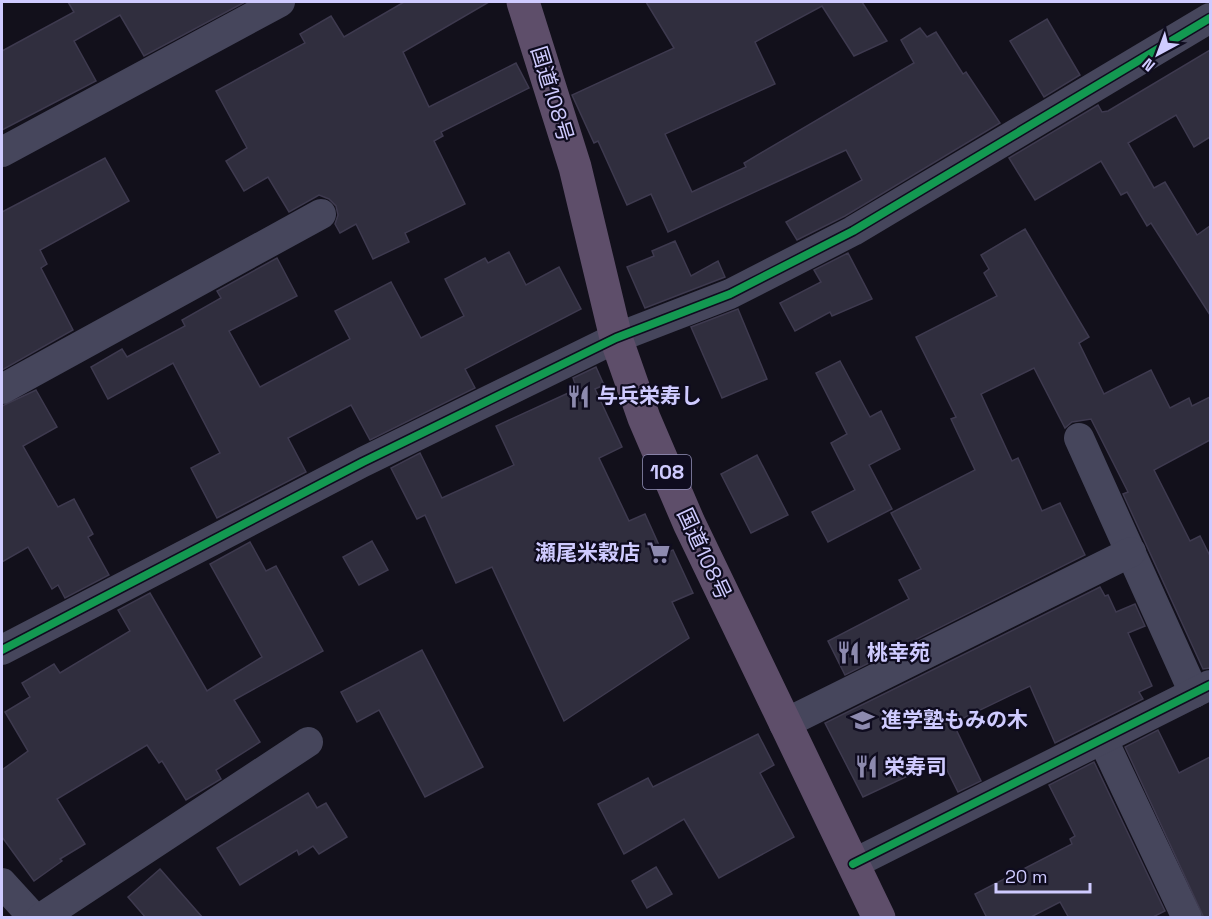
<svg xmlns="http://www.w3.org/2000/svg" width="1212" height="919" viewBox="0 0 1212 919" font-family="'Space Grotesk','Noto Sans JP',sans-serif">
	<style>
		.building { fill: #302e3e; stroke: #3e3a4f; stroke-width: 1.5 }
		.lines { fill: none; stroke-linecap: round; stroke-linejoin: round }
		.minor { stroke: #46465c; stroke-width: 30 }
		.trunk { stroke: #5e4e6a; stroke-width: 33 }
		.cycleway-casing { stroke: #0f0c1f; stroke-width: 11 }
		.cycleway { stroke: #139951; stroke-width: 8 }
		.labels { text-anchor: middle; stroke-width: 4.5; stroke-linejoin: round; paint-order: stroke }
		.shield { fill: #0f0c1f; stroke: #9592bc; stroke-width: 1.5 }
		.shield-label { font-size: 20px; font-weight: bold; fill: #cfcbff }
		.street-label { font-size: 21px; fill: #cfcbff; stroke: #0f0c1f }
		.poi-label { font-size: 21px; font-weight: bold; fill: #cfcbff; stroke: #0f0c1f; text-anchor: start }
	</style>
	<rect width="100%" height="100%" fill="#12101b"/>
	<g class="building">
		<polygon points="68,2 245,2 144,56 120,15 74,41 96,81 2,130 2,51 74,12"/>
		<polygon points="404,2 489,2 403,52 429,107 516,63 529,88 441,132 443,136 434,141 465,204 405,233 409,242 373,259 356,224 340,233 335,224 338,215 336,206 329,199 319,195 289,212 268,177 244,191 226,161 247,148 216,91 305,43 300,34 331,16 344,37"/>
		<polygon points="646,2 862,2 887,41 854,56 822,6 755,42 775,84 665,134 692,192 746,167 744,163 914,63 901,40 920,28 927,37 936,32 963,74 966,72 1000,123 845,216 797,240 786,222 862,180 846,150 668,232 651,194 627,205 598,141 594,143 572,95 674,48"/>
		<polygon points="1047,19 1080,75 1044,97 1010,41"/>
		<polygon points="1210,50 1210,137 1194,147 1176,115 1128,143 1154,188 1165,182 1197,235 1210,226 1210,315 1151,223 1147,226 1127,192 1121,195 1101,161 1035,200 1009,158 1098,105 1102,112 1108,111"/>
		<polygon points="105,158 129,201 40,250 47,264 41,268 73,330 2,370 2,212"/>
		<polygon points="1025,229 1089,337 1079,343 1104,394 1151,370 1170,408 1189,398 1192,406 1210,397 1210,440 1154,470 1190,541 1200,536 1210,556 1210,668 1203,669 1123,494 1128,492 1091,419 1072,422 1065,428 1034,368 981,394 1012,461 1018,458 1042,511 1060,503 1085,555 845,675 828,641 909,599 899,580 921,569 891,513 975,470 951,419 956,417 916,337 997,296 984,273 989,269 981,255"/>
		<polygon points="675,241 691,276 718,261 725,277 645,308 627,267 654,256 652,251"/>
		<polygon points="509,252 526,285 559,267 581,309 465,369 475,388 370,440 351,405 288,438 306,472 217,518 191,468 220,453 173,363 108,399 91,367 122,349 127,357 185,326 182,320 221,298 217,291 277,258 297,296 229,331 260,387 350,339 335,311 391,282 421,338 464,316 445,279 485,258 488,263"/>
		<polygon points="848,253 872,299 832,316 830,312 795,331 780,303 821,282 814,270"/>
		<polygon points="738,309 767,379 722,398 691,327"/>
		<polygon points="840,361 870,417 881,411 900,449 869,465 892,509 828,542 812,512 855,490 831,443 847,434 816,373"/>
		<polygon points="596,367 604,385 595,389 622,447 599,458 629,521 645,514 663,554 673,550 693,593 672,602 689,638 564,721 492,567 456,583 425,515 417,519 391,468 420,453 442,498 514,465 496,426 577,389 573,378"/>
		<polygon points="36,390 57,427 23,446 58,507 74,499 93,534 88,537 109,575 65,598 58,585 52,589 28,547 2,562 2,406"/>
		<polygon points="757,455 788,515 751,533 721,474"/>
		<polygon points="372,541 388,570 359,585 343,557"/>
		<polygon points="250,542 266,571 276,566 323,651 234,700 260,742 216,770 221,779 186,800 162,761 159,763 147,745 57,799 85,844 60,859 62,861 34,881 2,837 2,770 28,751 5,712 30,697 22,683 54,664 60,673 130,631 118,610 150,593 207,691 223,681 262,657 210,564"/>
		<polygon points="1100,587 1105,596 1108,595 1116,612 1135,604 1145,626 1128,633 1152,686 1139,692 1143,699 1055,743 1030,686 953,723 981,781 958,792 942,760 863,797 825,723"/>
		<polygon points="422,650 483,767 425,797 379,710 357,722 341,692"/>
		<polygon points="1158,730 1179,773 1210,757 1210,918 1204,918 1125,747"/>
		<polygon points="758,734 774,765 760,773 794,837 719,878 684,819 624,854 598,804 648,778 653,787"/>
		<polygon points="1094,762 1165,911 1151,918 1069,918 1060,902 1029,918 987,918 975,894 1072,844 1070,839 1075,836 1049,785"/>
		<polygon points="308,793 317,808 326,803 347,837 319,854 313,846 299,855 297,850 240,885 217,848"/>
		<polygon points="656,867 672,894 647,908 632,881"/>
		<polygon points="160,869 203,918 146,918 128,897"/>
	</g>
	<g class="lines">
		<g class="minor">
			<polyline points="2,152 280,2"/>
			<polyline points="2,389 321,214"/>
			<polyline points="1079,438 1194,693"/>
			<polyline points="2,650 363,462 616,338 730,294 853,231 1210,18"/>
			<polyline points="784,724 1131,552"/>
			<polyline points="1103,740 1187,918"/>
			<polyline points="853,864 1210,685"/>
			<polyline points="2,883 34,918"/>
			<polyline points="41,918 308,742"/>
		</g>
		<polyline class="trunk" points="523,2 575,167 616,338 644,418 689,523 879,918"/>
		<defs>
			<g id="cycleway">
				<polyline points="2,650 363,462 616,338 730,294 853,231 1210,18"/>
				<polyline points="853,864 1210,685"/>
			</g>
		</defs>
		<use href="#cycleway" class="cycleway-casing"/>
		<use href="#cycleway" class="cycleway"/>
	</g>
	<defs>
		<symbol id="restaurant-bare" viewBox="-9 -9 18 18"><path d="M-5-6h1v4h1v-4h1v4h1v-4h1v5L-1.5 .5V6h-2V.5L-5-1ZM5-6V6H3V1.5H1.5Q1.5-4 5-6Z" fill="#8d8aaf" stroke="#0f0c1f" stroke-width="2.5" paint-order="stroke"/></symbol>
		<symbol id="supermarket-bare" viewBox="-9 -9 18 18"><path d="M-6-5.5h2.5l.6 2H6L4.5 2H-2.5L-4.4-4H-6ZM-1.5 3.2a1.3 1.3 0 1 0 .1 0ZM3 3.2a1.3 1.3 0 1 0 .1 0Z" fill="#8d8aaf" stroke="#0f0c1f" stroke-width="2.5" paint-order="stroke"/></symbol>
		<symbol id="school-bare" viewBox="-9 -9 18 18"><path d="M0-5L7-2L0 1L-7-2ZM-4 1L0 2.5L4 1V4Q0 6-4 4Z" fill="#8d8aaf" stroke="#0f0c1f" stroke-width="2.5" paint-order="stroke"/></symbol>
	</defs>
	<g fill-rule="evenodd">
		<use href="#restaurant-bare" x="562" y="380" width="33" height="33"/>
		<use href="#supermarket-bare" x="642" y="536" width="33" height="33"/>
		<use href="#restaurant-bare" x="832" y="636" width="33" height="33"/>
		<use href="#school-bare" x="846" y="704" width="33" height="33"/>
		<use href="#restaurant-bare" x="850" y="750" width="33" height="33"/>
	</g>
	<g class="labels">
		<rect class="shield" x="643" y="455" width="48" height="34" rx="4.5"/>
		<g class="shield-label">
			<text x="667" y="479">108</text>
		</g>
		<g class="street-label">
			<text transform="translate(552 94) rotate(73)" y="7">国道108号</text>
			<text transform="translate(704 554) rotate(65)" y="7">国道108号</text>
		</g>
		<g class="poi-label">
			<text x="597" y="403">与兵栄寿し</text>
			<text x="640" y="560" text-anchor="end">瀬尾米穀店</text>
			<text x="867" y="660">桃幸苑</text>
			<text x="881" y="727">進学塾もみの木</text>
			<text x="884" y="774">栄寿司</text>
		</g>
	</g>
	<rect width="1212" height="919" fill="none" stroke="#cfcbff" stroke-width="6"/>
	<g transform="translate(1158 54) rotate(221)" stroke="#0f0c1f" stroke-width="4.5" paint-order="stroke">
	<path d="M0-4.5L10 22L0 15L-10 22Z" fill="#cfcbff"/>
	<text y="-9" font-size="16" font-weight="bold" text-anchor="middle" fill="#cfcbff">N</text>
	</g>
	<path d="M996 883v9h94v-9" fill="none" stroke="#cfcbff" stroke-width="3"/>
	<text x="1005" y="883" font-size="18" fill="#cfcbff" stroke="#0f0c1f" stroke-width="4.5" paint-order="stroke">20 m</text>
</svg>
